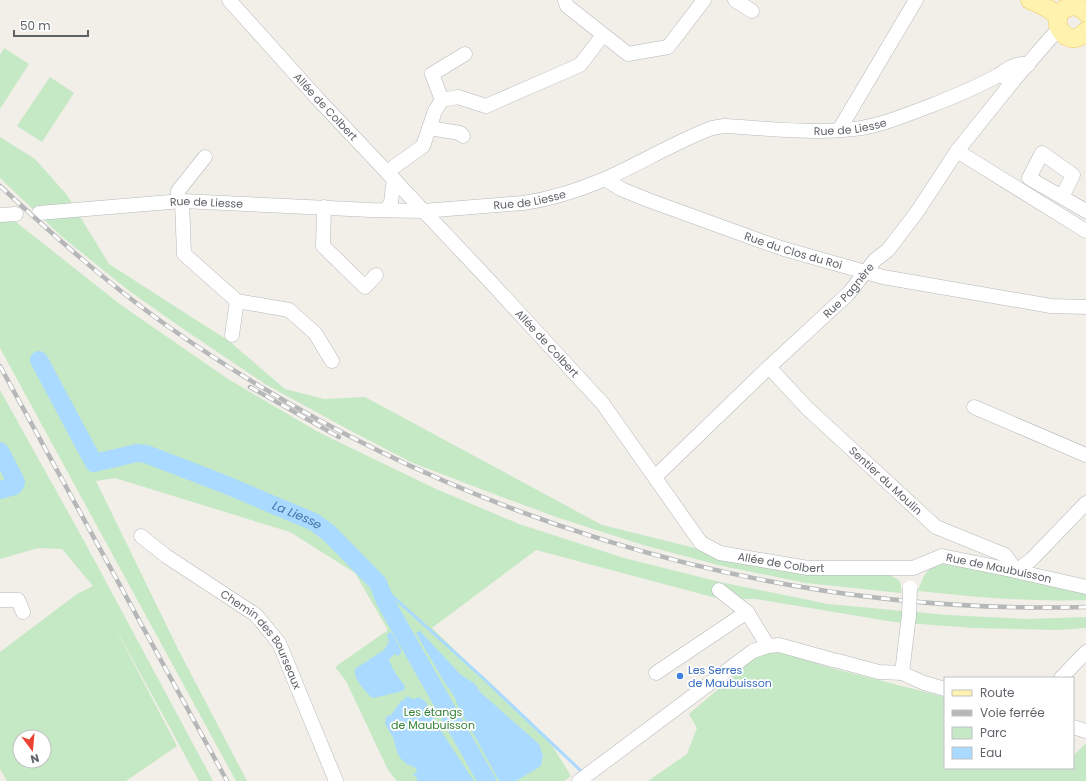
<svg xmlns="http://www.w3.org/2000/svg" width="1086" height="781" viewBox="0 0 1086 781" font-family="Poppins,sans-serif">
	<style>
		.green { fill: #c5e8c5; fill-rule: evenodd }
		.water { fill: #aadaff }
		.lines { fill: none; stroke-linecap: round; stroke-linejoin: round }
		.stream { stroke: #aadaff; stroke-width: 3 }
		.river { stroke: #aadaff; stroke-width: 18 }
		.minor-casing { stroke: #b5b8bc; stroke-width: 15 }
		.major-casing { stroke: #f2c960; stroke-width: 19 }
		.minor { stroke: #fff; stroke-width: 14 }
		.major { stroke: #fff2af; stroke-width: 18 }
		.rail-casing { stroke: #b6b7b8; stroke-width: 4.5 }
		.rail { stroke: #fff; stroke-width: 3; stroke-dasharray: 9; stroke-linecap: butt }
		.minor-bridge-casing { stroke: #b5b8bc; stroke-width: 15; stroke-linecap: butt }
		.minor-bridge { stroke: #fff; stroke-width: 14 }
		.shop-dot { fill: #3f7fe0; stroke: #fff; stroke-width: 1.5 }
		.labels { text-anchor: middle; stroke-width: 3.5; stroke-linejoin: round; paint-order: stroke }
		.street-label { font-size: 11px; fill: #5f6368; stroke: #fff }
		.shop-label { font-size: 11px; fill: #366cbe; stroke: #fff; text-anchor: start }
		.park-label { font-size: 11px; fill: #348238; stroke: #fff }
		.water-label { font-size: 12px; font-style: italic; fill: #4174aa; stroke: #fff }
	</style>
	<rect width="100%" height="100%" fill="#f1efe8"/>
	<g class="green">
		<polygon points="4,48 29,64 0,109 0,55"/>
		<polygon points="50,77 74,93 42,142 17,126"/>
		<path d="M 0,137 L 35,159 L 67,195 L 109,264 L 229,341 L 285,389 L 324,399 L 365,397 L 602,525 L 735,558 L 888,574 C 899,580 902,580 901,593 L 806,583 L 722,566 L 643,545 L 559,518 L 486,491 L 413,463 L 353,432 L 265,384 L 179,326 L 128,290 L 60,235 L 0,178 Z"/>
		<polygon points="0,222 16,222 121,305 228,379 318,432 436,489 519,524 624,558 720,582 828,604 947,615 1027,619 1086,617 1086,628 1058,630 974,628 894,622 756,599 720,599 536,550 432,628 550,742 571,776 564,781 397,781 388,770 346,681 335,667 388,630 355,573 290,532 115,478 96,481 178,649 247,781 236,781 0,348"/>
		<path d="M 0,390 L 83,539 L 213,781 L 199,781 L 110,618 L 177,746 L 126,781 L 7,781 L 0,769 L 0,652 L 77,594 L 93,586 L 62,549 L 38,548 L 0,559 ZM 20,737 L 44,737 L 44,761 L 20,761 Z"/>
		<path d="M 958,562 L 1086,590 L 1086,600 C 1030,602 974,597 918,591 C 927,565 931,566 958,562 Z"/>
		<polygon points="772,652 783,653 835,669 945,697 945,768 1073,768 1073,756 1086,743 1086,781 648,781 687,754 697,728 689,714 756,657"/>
	</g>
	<g class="water">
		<polygon points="420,631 460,674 475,684 480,692 539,744 543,756 541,766 516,781 499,781 469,725 460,711 455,698 449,688 446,685 416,633"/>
		<path d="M 390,632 L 392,633 L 401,650 L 401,653 L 398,656 L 395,654 L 389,659 C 391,668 399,679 405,686 L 404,690 L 399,692 L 373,698 L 371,697 C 365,690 353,679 355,669 L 384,650 L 389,642 L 387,635 Z"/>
		<path d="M 406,697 L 409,697 C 413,700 415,699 419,697 L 426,702 L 431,713 L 432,713 L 441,731 L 474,781 L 417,781 L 417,778 L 413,774 L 417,772 L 416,768 L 407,764 L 401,759 L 397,752 L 393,737 L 385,724 L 386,718 L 387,716 L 391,715 L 401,701 L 404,700 Z"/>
	</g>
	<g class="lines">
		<polyline class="stream" points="378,583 482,677 580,770"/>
		<g class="river">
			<path id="s1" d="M 39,360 L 94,463 L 137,453 L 146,454 L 224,484 L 314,522 L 329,533 L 378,583 L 385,601 L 487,781"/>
			<polyline points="0,451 16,482 14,486 0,490"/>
		</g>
		<defs>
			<g id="minor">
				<path id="s2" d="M 229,0 L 317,98 L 485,276 L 603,404 L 701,543 L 720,553 L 808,568 L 913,568 L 942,556 L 1016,571 L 1086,587"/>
				<polyline points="565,0 567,6 628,54 668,47 704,0"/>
				<polyline points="735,0 752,11"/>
				<path d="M 1007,77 L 997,76 C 1005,71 1017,61 1028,65"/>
				<polyline points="442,100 432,74 465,54"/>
				<polyline points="429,128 460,133 463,136"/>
				<polyline points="839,130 916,0"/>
				<polyline points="957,151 1086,231"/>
				<polyline points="387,172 423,146 435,111 442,100 458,97 486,106 580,65 603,35"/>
				<path id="s3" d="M 605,179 L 621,189 L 648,200 L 761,241 L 784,249 L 883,277 L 1051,306 L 1086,307"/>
				<polyline points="1062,197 1073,175 1042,153 1029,178 1086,211"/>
				<polyline points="177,201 178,191 205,157"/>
				<polyline points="182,201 184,254 237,301 289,310 315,333 332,361"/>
				<polyline points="324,207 323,246 365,287 376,275"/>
				<polyline points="387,210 391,202 394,179"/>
				<path id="s4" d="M 39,213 L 182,201 L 371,210 L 423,211 L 523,203 C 551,199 579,190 605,179 C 641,163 675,142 712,128 L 724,126 C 767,128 811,134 854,129 C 881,126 905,115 930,106 C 953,97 975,88 997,76"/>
				<polyline points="0,215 16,214"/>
				<polyline points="232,335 237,301"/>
				<path id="s5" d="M 769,367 L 807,408 L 936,527 L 1005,555 L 1016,571 L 1031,560 L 1086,503"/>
				<polyline points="974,407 1086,455"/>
				<path id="s6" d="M 655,477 L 769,367 L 848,294 L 875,260 L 888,250 L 917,212 L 957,151 L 1014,80 L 1053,35 L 1060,31"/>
				<path id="s7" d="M 141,536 L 166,556 L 256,615 L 279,643 L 336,781"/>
				<polyline points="719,590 747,612 768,646"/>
				<polyline points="0,600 18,600 23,612"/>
				<polyline points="838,661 879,672 902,673 924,683 945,689"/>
				<polyline points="656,673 747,612"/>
				<polyline points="902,673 909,615"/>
				<polyline points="1061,678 1086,652"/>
				<polyline points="1073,727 1086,731"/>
				<polyline points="579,781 753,651 768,646 779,645 833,660"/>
			</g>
			<g id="major">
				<path d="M 1030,0 C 1039,4 1054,9 1058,19"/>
				<path d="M 1086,13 C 1082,8 1076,5 1069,7 C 1043,15 1067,54 1086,31"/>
			</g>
		</defs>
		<use href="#minor" class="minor-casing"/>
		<use href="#major" class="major-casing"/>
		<use href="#minor" class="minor"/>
		<use href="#major" class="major"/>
		<defs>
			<g id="rail">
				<path d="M 0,186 C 53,235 107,283 166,325 C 433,513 759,616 1086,607"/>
				<polyline points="0,366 227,781"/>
				<polyline points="250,387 339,437"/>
			</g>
		</defs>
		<use href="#rail" class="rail-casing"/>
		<use href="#rail" class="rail"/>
		<defs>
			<polyline id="minor-bridge" points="909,615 910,588"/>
		</defs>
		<use href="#minor-bridge" class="minor-bridge-casing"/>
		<use href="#minor-bridge" class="minor-bridge"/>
	</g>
	<circle class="shop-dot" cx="680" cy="676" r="4"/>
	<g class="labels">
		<g class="street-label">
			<text dy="4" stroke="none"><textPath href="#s2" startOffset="144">Allée de Colbert</textPath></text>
			<text dy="4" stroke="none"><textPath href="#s4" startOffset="828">Rue de Liesse</textPath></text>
			<text dy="4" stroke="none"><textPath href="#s4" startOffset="492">Rue de Liesse</textPath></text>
			<text dy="4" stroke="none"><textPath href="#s4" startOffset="168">Rue de Liesse</textPath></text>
			<text dy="4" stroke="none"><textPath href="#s3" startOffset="202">Rue du Clos du Roi</textPath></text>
			<text dy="4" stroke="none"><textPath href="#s6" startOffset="269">Rue Pagnère</textPath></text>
			<text dy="4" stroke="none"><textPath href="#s2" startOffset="468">Allée de Colbert</textPath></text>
			<text dy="4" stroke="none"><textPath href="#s5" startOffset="163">Sentier du Moulin</textPath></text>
			<text dy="4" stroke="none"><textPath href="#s2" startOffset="804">Allée de Colbert</textPath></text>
			<text dy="4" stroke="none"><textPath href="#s2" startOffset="1026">Rue de Maubuisson</textPath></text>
			<text dy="4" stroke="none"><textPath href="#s7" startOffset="162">Chemin des Bourseaux</textPath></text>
		</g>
		<g class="shop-label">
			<text x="688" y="674">Les Serres<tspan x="688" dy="13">de Maubuisson</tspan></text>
		</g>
		<g class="park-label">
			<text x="433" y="716">Les étangs<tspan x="433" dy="13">de Maubuisson</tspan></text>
		</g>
		<g class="water-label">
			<text dy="4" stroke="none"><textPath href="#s1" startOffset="333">La Liesse</textPath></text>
		</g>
	</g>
	<rect x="944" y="677" width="130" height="92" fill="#ffffff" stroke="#bfc1c3"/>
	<rect x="952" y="690" width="20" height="6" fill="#fff2af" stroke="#bfc1c3"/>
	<text x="980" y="697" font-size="12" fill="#5f6368">Route</text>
	<rect x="952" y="710" width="20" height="6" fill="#b6b7b8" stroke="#bfc1c3"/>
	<text x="980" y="717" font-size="12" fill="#5f6368">Voie ferrée</text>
	<rect x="952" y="727" width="20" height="12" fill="#c5e8c5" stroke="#bfc1c3"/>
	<text x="980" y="737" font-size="12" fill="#5f6368">Parc</text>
	<rect x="952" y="747" width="20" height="12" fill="#aadaff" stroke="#bfc1c3"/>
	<text x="980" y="757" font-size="12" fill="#5f6368">Eau</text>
	<g transform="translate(32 749) rotate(164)"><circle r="19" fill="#ffffff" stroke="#bfc1c3"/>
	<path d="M0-3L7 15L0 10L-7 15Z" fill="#ea4335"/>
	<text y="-6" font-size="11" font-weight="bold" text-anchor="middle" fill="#5f6368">N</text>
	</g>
	<path d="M14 30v6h74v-6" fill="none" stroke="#5f6368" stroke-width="2"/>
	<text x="20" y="30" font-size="12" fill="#5f6368" stroke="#ffffff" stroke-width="3" paint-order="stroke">50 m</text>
</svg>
